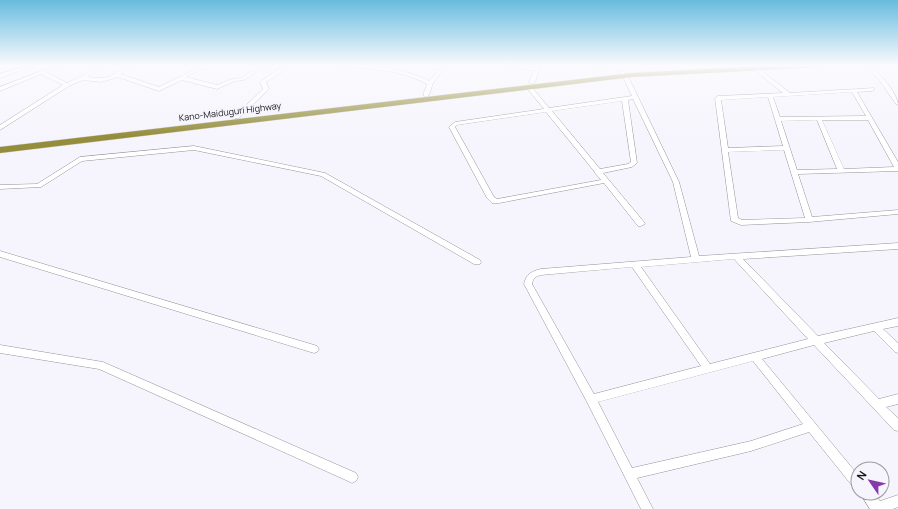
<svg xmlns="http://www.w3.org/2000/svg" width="898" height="509" viewBox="0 0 898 509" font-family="Manrope,sans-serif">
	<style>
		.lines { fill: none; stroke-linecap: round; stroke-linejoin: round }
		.minor-casing { stroke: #94939a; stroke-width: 1 }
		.highway-casing { stroke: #d5d5d6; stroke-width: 1 }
		.minor { fill: #fff; fill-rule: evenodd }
		.highway { fill: #948d3b; fill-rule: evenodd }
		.labels { text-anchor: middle; stroke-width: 4; stroke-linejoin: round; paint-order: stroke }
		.far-street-label { font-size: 9px; fill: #171719; stroke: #f6f5fd }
	</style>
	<rect width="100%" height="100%" fill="#f6f5fd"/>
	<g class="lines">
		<defs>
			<g id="minor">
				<polygon points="30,65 36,65 0,78 0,74"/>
				<path d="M 57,65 L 62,65 L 46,72 L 67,83 L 82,76 L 100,65 L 105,65 L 87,77 C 96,78 103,79 111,76 C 118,72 125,65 134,65 L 120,74 L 159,87 L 204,65 L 209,65 L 186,77 L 217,85 L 232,79 L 241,78 L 262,65 L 267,65 L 244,80 L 235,81 L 217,89 L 182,80 L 159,91 L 118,77 L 101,82 L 83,80 L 69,86 L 0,130 L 0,125 L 63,85 L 41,74 L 0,91 L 0,87 Z"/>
				<polygon points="285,65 289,65 285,70 266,82 269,89 268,90 239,118 235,118 235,116 263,89 260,82 261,81"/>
				<path d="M 336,65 C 367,65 401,66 429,81 L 443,65 L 447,65 L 433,83 L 429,95 L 426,97 L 423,95 L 427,84 C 400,69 369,69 338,66 Z"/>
				<polygon points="508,65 516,65 535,68 537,65 541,65 535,82 532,84 529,82 534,71 510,66"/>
				<polygon points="596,65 601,65 603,67 599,68"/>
				<path d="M 863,65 C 875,65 898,93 898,105 L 896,104 L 877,77 Z"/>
				<path d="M 753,67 L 757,67 L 790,93 L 874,88 L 874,90 L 872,91 L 857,92 L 898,162 L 898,171 L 798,174 L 812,217 L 898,210 L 898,214 L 809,222 L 741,225 L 731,221 L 715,98 L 718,96 L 783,93 L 753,69 ZM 852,92 L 866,116 L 780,117 L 773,97 ZM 768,97 L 783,146 L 728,148 L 721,100 ZM 817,120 L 837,169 L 797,170 L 781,121 ZM 822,120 L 868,120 L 894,167 L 844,169 ZM 784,150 L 805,218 L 742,220 L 738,218 L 728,152 Z"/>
				<path d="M 619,71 L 623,71 L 628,76 L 679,182 L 699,256 L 898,243 L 898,249 L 743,259 L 818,336 L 898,318 L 898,326 L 883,329 L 898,343 L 898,353 L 895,352 L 874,331 L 824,343 L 879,399 L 898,394 L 898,404 L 886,407 L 898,418 L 898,431 L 894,430 L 814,345 L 762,359 L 858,475 L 858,490 L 854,488 L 809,432 L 751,451 L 637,478 L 653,509 L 641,509 L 587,402 L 524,284 C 526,274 532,271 541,269 L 691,257 L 673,182 L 633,99 L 628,100 L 637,163 L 632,167 L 603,173 L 644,222 L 645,224 L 641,226 L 638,226 L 604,183 L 499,203 L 492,203 L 487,198 L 449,127 L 455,122 L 544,109 L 526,87 L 529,85 L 531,86 L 549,108 L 632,96 L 623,77 L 618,72 ZM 622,101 L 631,162 L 628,164 L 600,169 L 552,111 ZM 546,112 L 594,171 L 595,173 L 601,180 L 497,199 L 494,197 L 455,127 L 457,125 ZM 734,259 L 808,339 L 710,364 L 641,267 ZM 632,267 L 701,366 L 594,394 L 532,284 C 533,278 536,276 541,275 ZM 753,361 L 803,424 L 751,441 L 632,468 L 598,402 Z"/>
				<polygon points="194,146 325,173 480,260 481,262 480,264 474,264 321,176 194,150 82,161 41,187 0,189 0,185 37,184 80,157"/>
				<polygon points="0,251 314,345 317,346 319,349 317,352 314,353 0,257"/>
				<polygon points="0,345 103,362 356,473 358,477 356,481 352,483 348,481 99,369 0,353"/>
				<polygon points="860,493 874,493 880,501 898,495 898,507 893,509 870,509"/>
			</g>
			<polygon id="highway" points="785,65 825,65 821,67 632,77 0,153 0,147 632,73"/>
		</defs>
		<use href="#minor" class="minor-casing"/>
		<use href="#highway" class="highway-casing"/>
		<use href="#minor" class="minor"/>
		<use href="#highway" class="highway"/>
	</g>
	<linearGradient id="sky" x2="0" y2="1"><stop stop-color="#67bcde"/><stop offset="0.48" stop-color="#fbfafe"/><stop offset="1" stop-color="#fbfafe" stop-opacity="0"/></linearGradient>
	<rect width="898" height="136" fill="url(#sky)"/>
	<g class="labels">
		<g class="far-street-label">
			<text transform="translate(230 112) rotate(-7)" y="3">Kano-Maiduguri Highway</text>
		</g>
	</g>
	<g transform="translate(870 481) rotate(304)"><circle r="19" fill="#f6f5fd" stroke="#9d9ca2"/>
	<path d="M0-3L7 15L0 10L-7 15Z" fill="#8539aa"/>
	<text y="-6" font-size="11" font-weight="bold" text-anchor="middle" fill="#171719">N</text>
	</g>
</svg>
